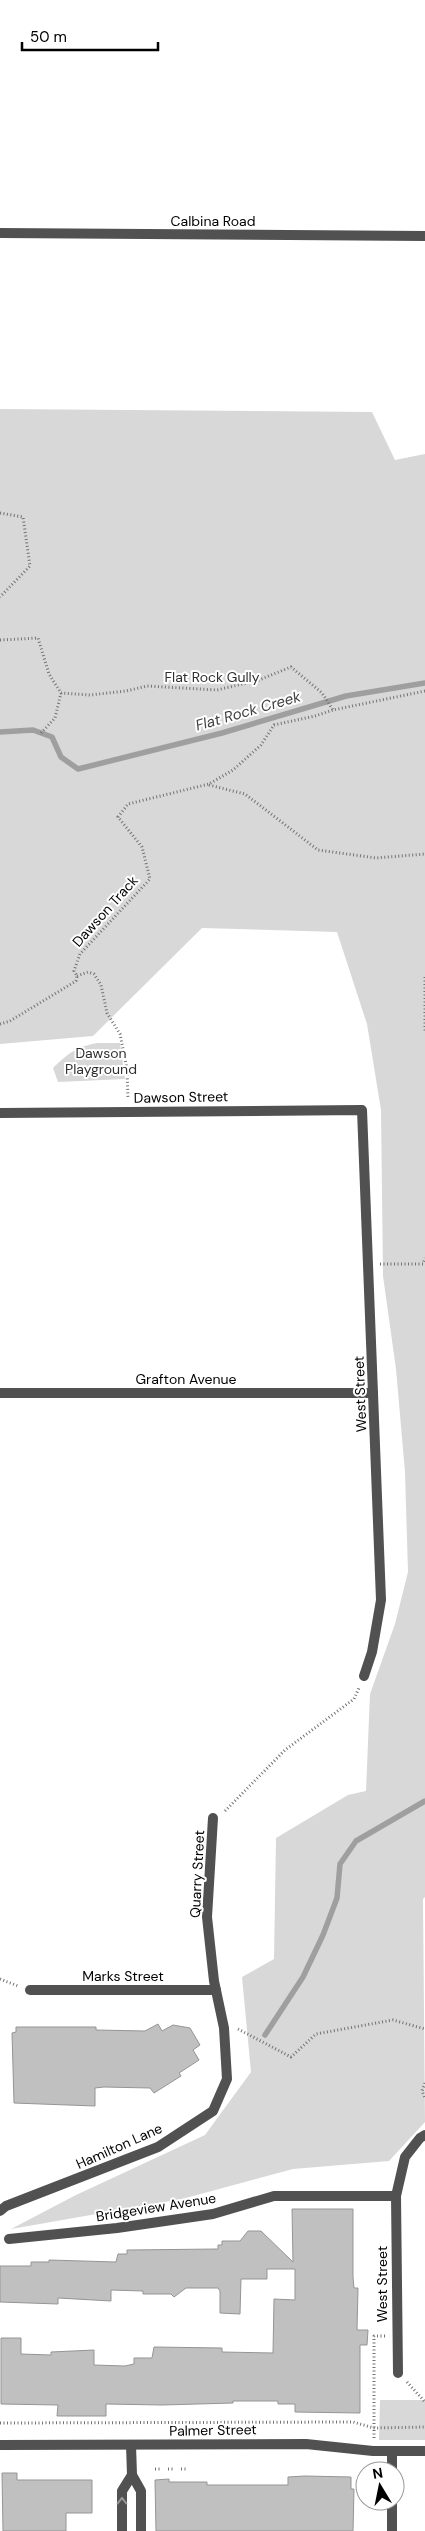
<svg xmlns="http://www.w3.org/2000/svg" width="425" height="2531" viewBox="0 0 425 2531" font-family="'DM Sans',sans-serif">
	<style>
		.green { fill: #d8d8d8 }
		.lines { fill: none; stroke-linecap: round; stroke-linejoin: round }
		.stream { stroke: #9f9f9f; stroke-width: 5.5 }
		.building { fill: #c0c0c0; stroke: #959595 }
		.path { stroke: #737373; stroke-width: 3; stroke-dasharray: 1 2.5; stroke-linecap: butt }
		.minor { stroke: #515151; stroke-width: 10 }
		.oneway { stroke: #979797 }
		.labels { text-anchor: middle; stroke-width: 4; stroke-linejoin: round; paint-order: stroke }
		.street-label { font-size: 14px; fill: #000; stroke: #fff }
		.park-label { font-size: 14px; fill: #2f2f2f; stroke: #fff }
		.water-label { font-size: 15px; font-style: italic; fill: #404040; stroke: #fff }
	</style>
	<rect width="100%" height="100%" fill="#fff"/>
	<g class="green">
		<polygon points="0,409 372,412 395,460 425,454 425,1897 423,1899 425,2122 389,2161 293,2169 182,2199 11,2229 76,2195 205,2135 251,2072 242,1977 274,1959 276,1838 348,1795 366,1791 370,1694 395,1624 408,1572 405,1472 396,1369 383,1276 381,1110 367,1024 337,932 202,928 93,1036 0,1044"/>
		<path d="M 98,1043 L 120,1043 L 125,1079 L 58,1082 L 53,1068 C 68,1053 78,1046 98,1043 Z"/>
		<polygon points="380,2400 425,2400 425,2440 379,2440"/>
	</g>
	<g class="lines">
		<g class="stream">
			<polyline points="0,732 33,730 52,737 61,757 78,769 222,733 346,696 425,683"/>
			<polyline points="265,2035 303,1977 323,1935 337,1898 340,1864 356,1841 425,1801"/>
		</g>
	</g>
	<g class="building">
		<polygon points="158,2024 162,2031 173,2025 190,2028 200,2045 193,2050 199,2060 179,2073 181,2076 154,2093 150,2088 104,2087 95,2088 95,2106 14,2103 12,2033 16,2032 16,2027 96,2027 96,2030 145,2031"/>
		<polygon points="292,2209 353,2209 353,2277 354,2288 358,2288 357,2330 368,2330 367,2345 360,2345 360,2413 295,2412 295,2404 278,2404 278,2401 233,2401 233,2403 162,2405 106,2404 106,2416 57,2416 58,2405 1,2404 1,2338 21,2338 21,2354 51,2355 51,2352 94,2350 94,2365 125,2366 134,2364 134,2358 152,2358 154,2347 222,2348 222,2352 273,2353 274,2299 295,2300 295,2269 267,2269 267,2279 241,2279 240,2314 220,2313 220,2291 218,2288 186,2288 174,2297 171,2294 143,2294 143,2291 111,2290 111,2301 58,2298 58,2304 0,2302 0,2266 31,2266 31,2262 49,2262 49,2260 116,2262 118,2254 127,2254 127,2250 218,2249 218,2245 222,2245 222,2241 240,2241 248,2231 261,2231 293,2262"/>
		<polygon points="2,2473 17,2473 17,2480 92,2480 92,2513 66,2513 66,2531 3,2531"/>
		<polygon points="305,2476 351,2477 351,2489 354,2489 353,2531 156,2531 155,2480 169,2479 169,2482 207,2482 207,2485 288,2485 288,2477"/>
	</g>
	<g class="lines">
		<g class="path">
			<polyline points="0,513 23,517 30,566 0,597"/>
			<polyline points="0,640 38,638 49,674 61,693 90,695 126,691 147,686 217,690 259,680 291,667 322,693 333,710"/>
			<polyline points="41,733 55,718 61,693"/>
			<polyline points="209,785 245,794 318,850 376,858 425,854"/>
			<polyline points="77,976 88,972 94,974 101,985 107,1013 120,1034 127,1069 128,1099"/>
			<polyline points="425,977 425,1032"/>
			<polyline points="0,1024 10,1021 76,981 77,976 74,971 80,954 150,879 142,847 118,817 128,804 209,784 233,770 261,745 274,725 315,716 333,710 425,691"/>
			<polyline points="380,1264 423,1264 425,1258"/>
			<polyline points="225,1811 285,1750 354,1699 359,1688"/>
			<polyline points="0,1979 18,1986"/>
			<polyline points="238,2029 291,2057 316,2034 393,2020 425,2029"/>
			<polyline points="425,2083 422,2091 425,2098"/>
			<polyline points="407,2382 425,2402"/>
			<polyline points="0,2423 353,2422 374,2428 425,2427"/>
			<polyline points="374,2438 374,2336 385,2336"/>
			<polyline points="155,2469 160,2469"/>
			<polyline points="168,2469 173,2469"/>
			<polyline points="181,2469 188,2469"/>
		</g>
		<g class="minor">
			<polyline points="0,233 425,236"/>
			<polyline points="0,1113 362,1110 381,1600 372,1652 364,1676"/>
			<polyline points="0,1393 373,1393"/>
			<polyline points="30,1990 216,1990"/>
			<polyline points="0,2211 6,2206 158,2147 213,2111 227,2079 224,2028 214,1981 207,1917 213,1818"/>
			<polyline points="9,2239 117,2228 213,2214 274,2196 396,2196"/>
			<polyline points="398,2373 396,2196 405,2157 420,2138 425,2135"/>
			<polyline points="0,2445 306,2444 373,2451 425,2451"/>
			<polyline points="131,2445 132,2475 141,2491 141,2531"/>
			<polyline points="392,2471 392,2451"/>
			<polyline points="122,2531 122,2491 132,2475"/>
			<polyline points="392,2531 392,2501"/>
		</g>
	</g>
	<defs><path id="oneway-chevron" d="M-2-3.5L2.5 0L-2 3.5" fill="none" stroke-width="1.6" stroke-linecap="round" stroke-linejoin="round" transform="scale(1.25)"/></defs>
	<use class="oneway" href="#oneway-chevron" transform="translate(122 2501) rotate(-90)"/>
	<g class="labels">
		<g class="street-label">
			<text x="213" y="226">Calbina Road</text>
			<text transform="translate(105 911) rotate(-48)" y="5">Dawson Track</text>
			<text transform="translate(181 1097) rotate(-1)" y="5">Dawson Street</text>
			<text x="186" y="1384">Grafton Avenue</text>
			<text transform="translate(360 1394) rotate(-92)" y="5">West Street</text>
			<text transform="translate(197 1874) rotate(-87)" y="5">Quarry Street</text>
			<text x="123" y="1981">Marks Street</text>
			<text transform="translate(119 2146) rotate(-24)" y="5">Hamilton Lane</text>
			<text transform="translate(156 2207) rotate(-9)" y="5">Bridgeview Avenue</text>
			<text transform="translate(382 2284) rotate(-90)" y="5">West Street</text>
			<text transform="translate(213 2430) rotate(-1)" y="5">Palmer Street</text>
		</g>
		<g class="park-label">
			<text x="212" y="682">Flat Rock Gully</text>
			<text x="101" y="1058">Dawson<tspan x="101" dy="16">Playground</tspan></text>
		</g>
		<g class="water-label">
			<text transform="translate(248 711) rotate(-16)" y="5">Flat Rock Creek</text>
		</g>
	</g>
	<g transform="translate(380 2486) rotate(350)"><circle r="24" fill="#ffffff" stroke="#999999"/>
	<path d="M0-4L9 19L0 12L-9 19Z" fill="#000000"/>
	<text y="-8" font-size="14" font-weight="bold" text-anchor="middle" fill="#000000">N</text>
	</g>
	<path d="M22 42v8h136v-8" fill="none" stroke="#000000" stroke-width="2.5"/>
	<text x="30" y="42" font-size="15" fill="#000000" stroke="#ffffff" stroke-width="4" paint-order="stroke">50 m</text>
</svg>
